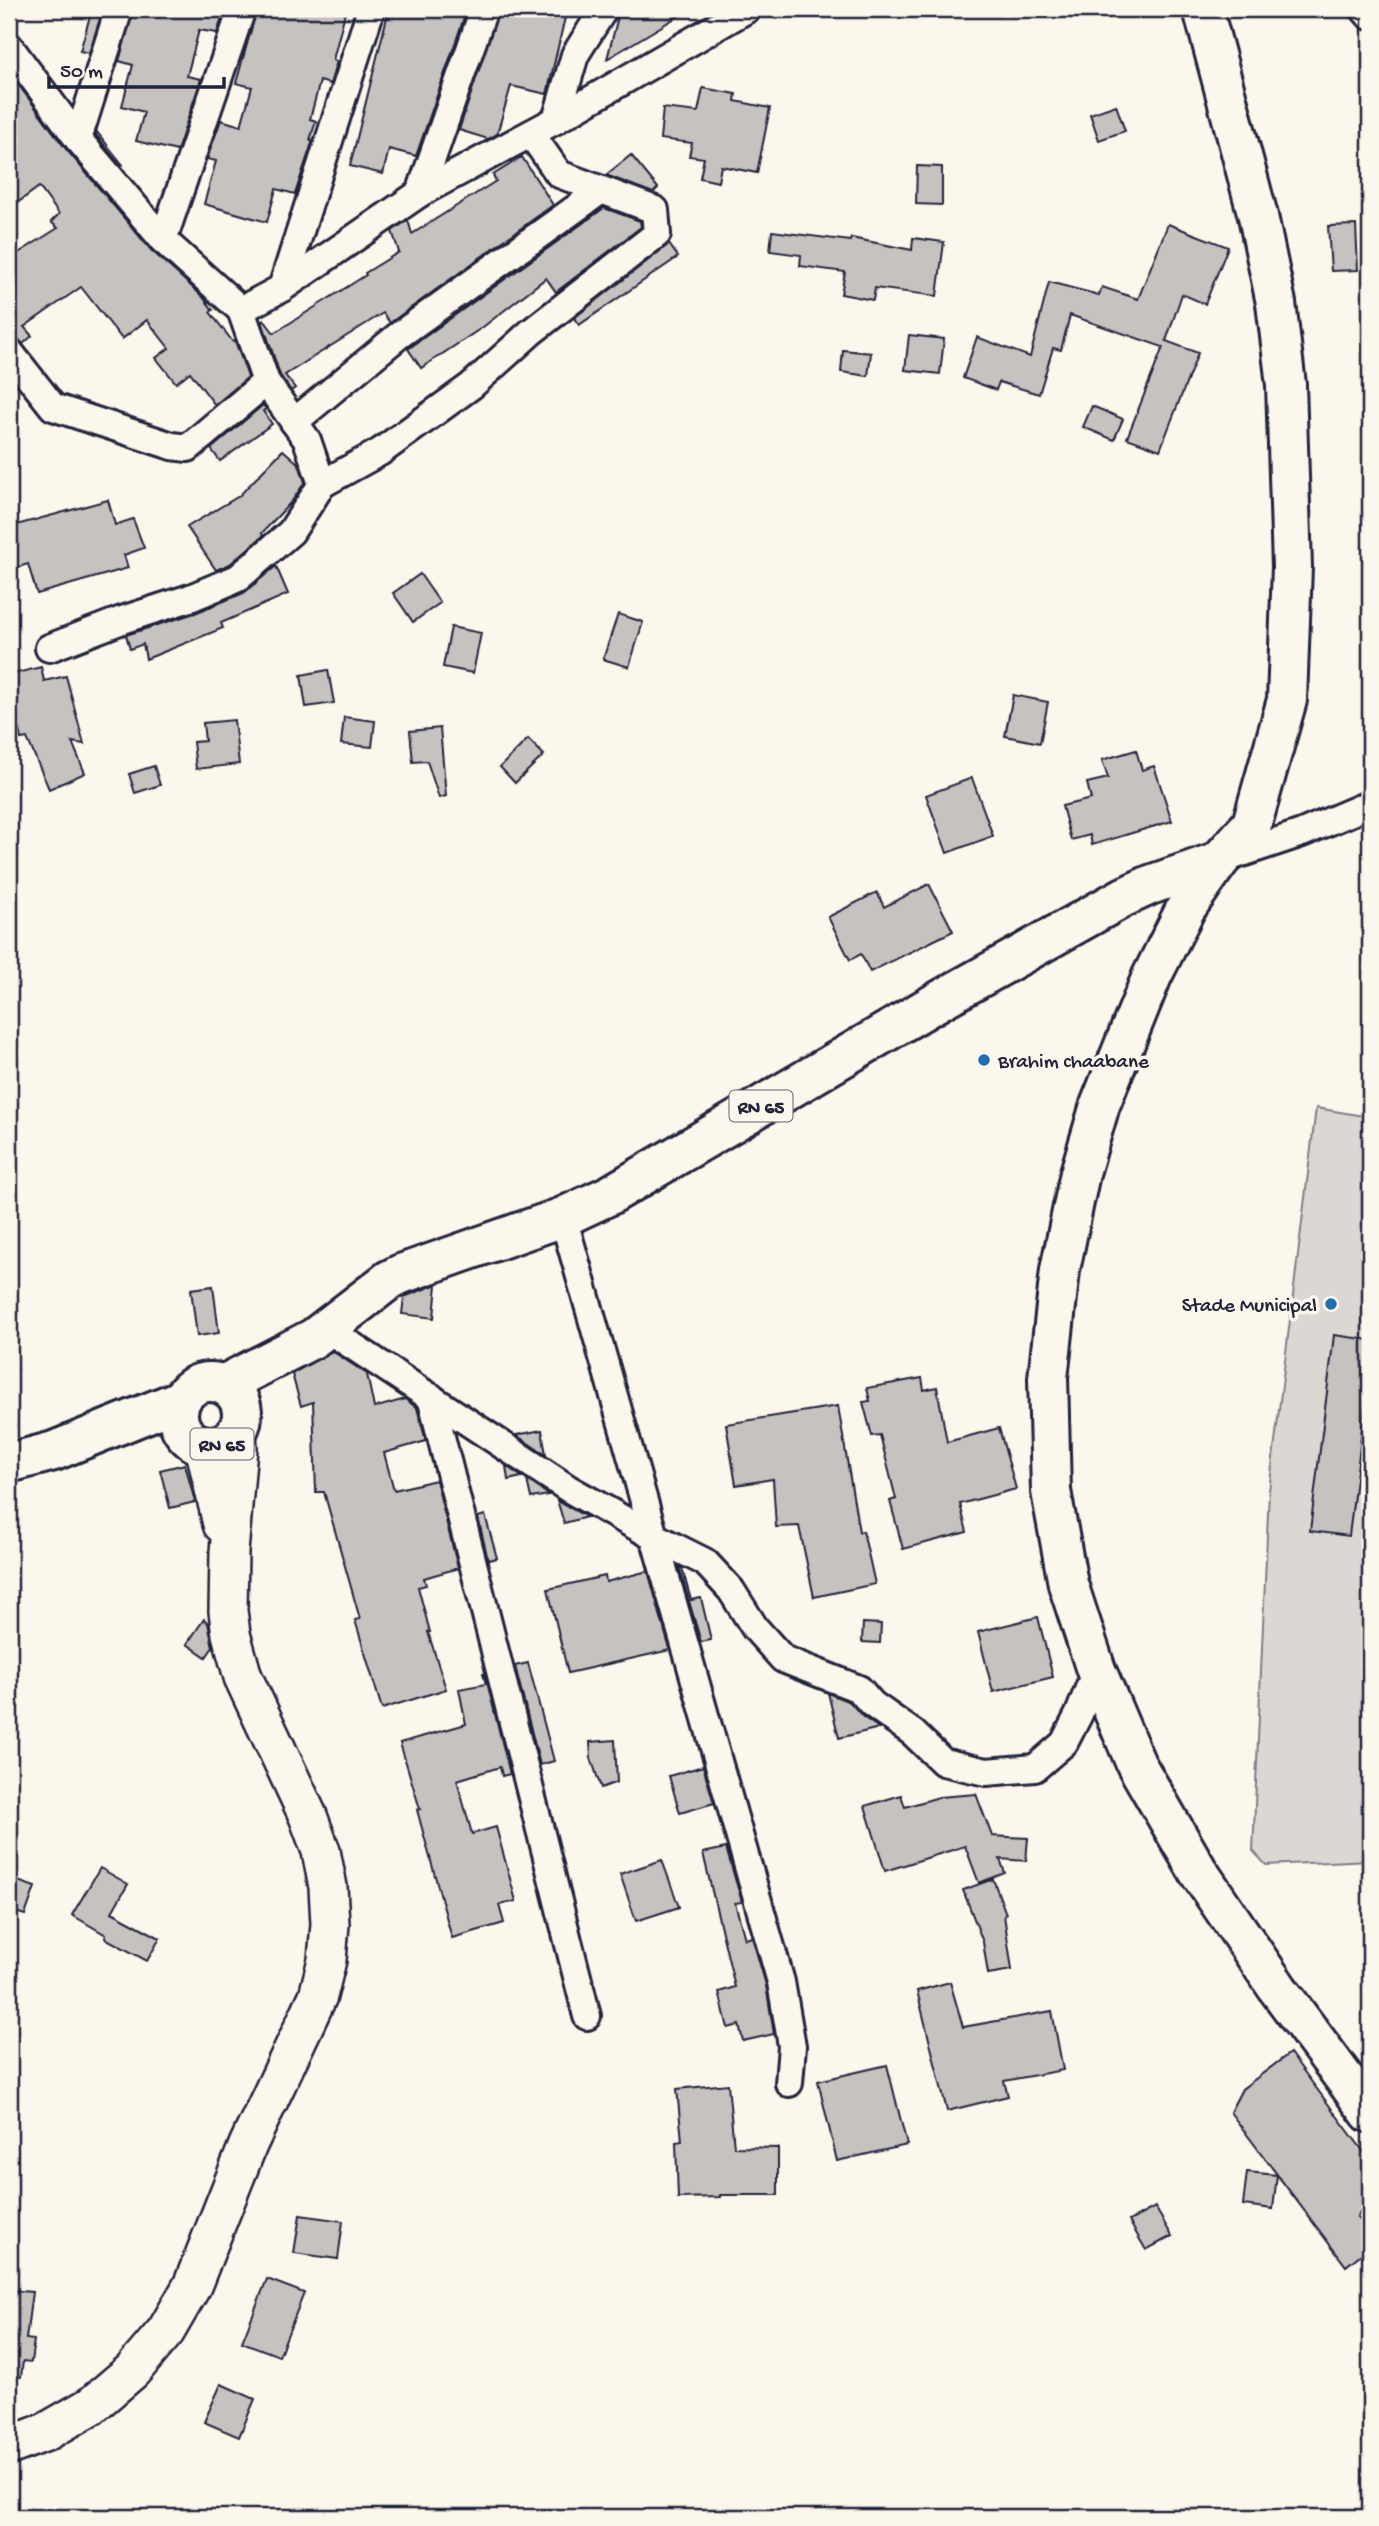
<svg xmlns="http://www.w3.org/2000/svg" width="1379" height="2526" viewBox="0 0 1379 2526" font-family="'Gochi Hand',sans-serif">
	<style>
		.green { fill: #dbd8d3; stroke: #7e7d87; stroke-width: 2 }
		.building { fill: #c6c2c0; stroke: #22223b; stroke-width: 2 }
		.lines { fill: none; stroke-linecap: round; stroke-linejoin: round }
		.street-casing { stroke: #22223b; stroke-width: 32 }
		.secondary-casing { stroke: #22223b; stroke-width: 42 }
		.primary-casing { stroke: #22223b; stroke-width: 44 }
		.street { stroke: #fbf7ec; stroke-width: 26 }
		.secondary { stroke: #fbf7ec; stroke-width: 37 }
		.primary { stroke: #fbf7ec; stroke-width: 38 }
		.poi-dot { fill: #1f6fb2; stroke: #fbf7ec; stroke-width: 2.5 }
		.labels { text-anchor: middle; stroke-width: 7; stroke-linejoin: round; paint-order: stroke }
		.shield { fill: #fbf7ec; stroke: #636270; stroke-width: 2 }
		.shield-label { font-size: 19px; font-weight: bold; fill: #22223b }
		.poi-label { font-size: 21px; fill: #22223b; stroke: #fbf7ec; text-anchor: start }
	</style>
	<rect width="100%" height="100%" fill="#fbf7ec"/>
	<filter id="ink" filterUnits="userSpaceOnUse"><feTurbulence type="fractalNoise" baseFrequency=".0143" numOctaves="2"/><feDisplacementMap in="SourceGraphic" scale="14" xChannelSelector="R" yChannelSelector="G"/><feConvolveMatrix kernelMatrix="1 2 1 2 8 2 1 2 1" color-interpolation-filters="sRGB"/></filter>
	<g filter="url(#ink)">
		<polygon class="green" points="1316,1108 1370,1117 1370,1860 1266,1865 1253,1851 1269,1491"/>
		<g class="building">
			<polygon points="92,9 103,9 89,53 80,51"/>
			<polygon points="134,9 225,9 217,33 199,30 187,76 201,79 177,151 136,141 144,112 122,106 133,65 119,61"/>
			<polygon points="257,9 346,9 333,60 337,61 330,84 320,81 310,119 316,121 310,140 313,140 295,194 276,189 267,222 204,204 216,161 207,159 221,120 241,126 252,87 236,83"/>
			<polygon points="389,9 467,9 416,156 389,149 383,174 350,166"/>
			<polygon points="499,9 567,9 547,94 511,86 497,134 488,139 459,130"/>
			<polygon points="620,9 690,9 607,59"/>
			<polygon points="9,72 65,148 151,250 202,296 213,310 210,312 233,342 235,341 248,377 215,405 190,372 176,383 156,358 169,348 147,320 122,339 81,287 24,327 32,336 23,344 15,337 9,336 9,259 58,228 51,222 59,214 39,187 9,209"/>
			<polygon points="703,88 736,94 735,101 770,108 757,173 721,166 718,182 700,178 704,158 689,156 692,143 660,139 663,108 698,112"/>
			<polygon points="1116,105 1125,131 1099,140 1090,114"/>
			<polygon points="97,132 123,165 121,166 96,135"/>
			<polygon points="631,155 658,188 653,193 606,175"/>
			<polygon points="522,157 553,205 390,323 383,313 285,375 295,388 291,391 280,375 262,321 264,320 274,333 366,275 365,273 399,252 392,231 408,220 412,234 496,181 493,175"/>
			<polygon points="917,166 942,167 942,205 916,204"/>
			<polygon points="604,208 640,221 641,227 556,292 546,278 483,327 421,368 408,349"/>
			<polygon points="1168,224 1228,247 1205,304 1182,294 1166,341 1198,353 1160,450 1127,438 1163,347 1070,315 1061,350 1053,348 1039,394 999,382 996,390 963,378 977,337 1030,357 1049,282 1099,295 1102,287 1138,299"/>
			<polygon points="1356,225 1358,270 1331,271 1328,226"/>
			<polygon points="772,231 850,241 851,238 912,250 913,238 944,242 937,296 875,288 873,300 841,294 845,272 800,266 801,255 770,251"/>
			<polygon points="669,244 678,257 579,325 574,318"/>
			<polygon points="909,335 944,339 940,374 905,370"/>
			<polygon points="843,350 871,353 868,376 841,372"/>
			<polygon points="263,405 266,409 263,411 272,424 220,461 211,449"/>
			<polygon points="1092,406 1123,419 1114,440 1083,427"/>
			<polygon points="283,450 299,464 305,482 292,501 262,533 263,536 230,564 216,570 187,527 239,496"/>
			<polygon points="108,500 115,525 133,519 144,548 124,555 128,568 37,594 28,564 9,570 9,527"/>
			<polygon points="276,566 288,594 221,623 223,628 146,659 143,644 130,649 126,635 195,613 244,593"/>
			<polygon points="420,574 440,603 413,622 393,593"/>
			<polygon points="618,614 643,622 629,667 603,659"/>
			<polygon points="451,627 481,633 473,673 443,667"/>
			<polygon points="41,667 44,681 66,676 84,744 72,742 85,773 49,789 27,738 21,739 9,687 9,675"/>
			<polygon points="328,670 334,703 306,707 301,675"/>
			<polygon points="1013,695 1048,702 1040,743 1005,736"/>
			<polygon points="344,717 375,721 372,747 341,744"/>
			<polygon points="234,720 239,764 196,769 193,742 205,741 203,723"/>
			<polygon points="440,728 446,796 439,798 427,761 413,762 410,731"/>
			<polygon points="528,739 544,755 515,783 500,767"/>
			<polygon points="1136,750 1142,770 1154,766 1172,821 1092,845 1090,835 1071,840 1062,806 1091,799 1087,783 1108,778 1102,760"/>
			<polygon points="154,766 160,785 135,793 129,774"/>
			<polygon points="972,778 993,836 947,853 926,795"/>
			<polygon points="929,884 953,931 870,972 861,954 850,960 828,917 877,892 884,907"/>
			<polygon points="437,1284 434,1318 402,1314 404,1297"/>
			<polygon points="213,1286 219,1333 197,1336 191,1289"/>
			<polygon points="1334,1335 1370,1340 1370,1364 1349,1536 1310,1531"/>
			<polygon points="332,1351 367,1374 374,1408 405,1399 417,1408 426,1441 384,1453 394,1490 436,1480 458,1568 424,1578 426,1585 418,1587 430,1632 428,1632 446,1689 382,1709 355,1620 360,1619 324,1492 316,1492 313,1402 301,1406 292,1374"/>
			<polygon points="922,1378 924,1390 937,1387 947,1442 999,1428 1016,1489 960,1504 967,1532 903,1549 890,1501 896,1499 880,1435 872,1436 863,1402 870,1401 867,1388"/>
			<polygon points="838,1406 859,1532 863,1531 875,1584 814,1597 799,1526 776,1527 773,1479 736,1485 726,1424"/>
			<polygon points="542,1430 546,1455 516,1435"/>
			<polygon points="185,1464 195,1502 170,1508 160,1470"/>
			<polygon points="506,1466 522,1477 508,1480"/>
			<polygon points="527,1480 549,1495 531,1498"/>
			<polygon points="557,1500 561,1503 587,1517 564,1523"/>
			<polygon points="485,1515 497,1558 488,1560 478,1517"/>
			<polygon points="679,1567 682,1568 691,1600 701,1598 711,1640 701,1642"/>
			<polygon points="648,1571 670,1650 568,1673 548,1589 605,1576 606,1582"/>
			<polygon points="1038,1617 1053,1677 993,1692 978,1632"/>
			<polygon points="204,1619 208,1623 213,1647 206,1657 187,1644"/>
			<polygon points="863,1623 881,1624 880,1643 862,1642"/>
			<polygon points="528,1663 554,1761 540,1765 515,1666"/>
			<polygon points="483,1674 485,1674 510,1774 502,1776 500,1767 457,1780 472,1834 496,1827 516,1901 499,1905 504,1923 452,1938 417,1810 420,1809 400,1743 466,1724 459,1689 486,1684"/>
			<polygon points="828,1693 850,1702 863,1717 879,1728 839,1738"/>
			<polygon points="615,1740 617,1782 601,1788 591,1758 590,1742"/>
			<polygon points="703,1766 714,1803 680,1813 669,1776"/>
			<polygon points="976,1794 992,1836 1028,1838 1026,1861 1000,1859 1005,1873 979,1883 965,1846 885,1871 865,1806 901,1795 905,1807 939,1797"/>
			<polygon points="726,1848 742,1902 735,1903 745,1939 752,1937 766,1985 774,2034 743,2041 739,2025 728,2028 719,1992 735,1987 703,1853"/>
			<polygon points="662,1860 679,1907 636,1921 620,1874"/>
			<polygon points="100,1868 128,1884 112,1912 160,1938 147,1961 105,1938 106,1935 72,1915"/>
			<polygon points="993,1879 1006,1914 1004,1915 1012,1970 988,1974 983,1942 963,1890"/>
			<polygon points="15,1880 35,1887 25,1915 9,1910 9,1898"/>
			<polygon points="950,1982 963,2027 1052,2011 1063,2070 1004,2081 1008,2096 947,2111 917,1991"/>
			<polygon points="1290,2053 1370,2160 1370,2192 1357,2218 1370,2225 1370,2247 1346,2266 1230,2112 1242,2089"/>
			<polygon points="887,2065 907,2145 837,2161 818,2081"/>
			<polygon points="728,2084 734,2147 778,2148 778,2195 720,2195 720,2197 678,2198 676,2142 682,2141 677,2089"/>
			<polygon points="1247,2172 1277,2175 1273,2209 1243,2205"/>
			<polygon points="1155,2207 1172,2236 1146,2250 1129,2221"/>
			<polygon points="300,2215 343,2221 338,2259 294,2253"/>
			<polygon points="267,2279 304,2293 279,2356 242,2342"/>
			<polygon points="9,2290 32,2292 26,2339 34,2340 31,2362 23,2361 21,2377 9,2376"/>
			<polygon points="221,2384 255,2399 239,2437 204,2422"/>
		</g>
		<g class="lines">
			<defs>
				<g id="street">
					<polyline points="1364,9 1370,16"/>
					<polyline points="9,46 78,139 163,240 241,310 282,288 420,193 556,120 747,9"/>
					<polyline points="556,120 575,55 604,9"/>
					<polyline points="78,139 119,9"/>
					<polyline points="420,193 484,9"/>
					<polyline points="163,240 242,9"/>
					<polyline points="282,288 371,9"/>
					<polyline points="241,310 266,382"/>
					<polyline points="9,351 53,407 172,446 188,448 266,382 307,440 322,484 291,532 238,578 190,598 122,620 49,648"/>
					<polyline points="294,422 398,336 600,191"/>
					<polyline points="322,484 380,452 471,386 531,332 657,234 655,210 559,174 531,134"/>
					<polyline points="1221,860 1302,833 1370,804"/>
					<polyline points="563,1217 781,1982 792,2046 789,2083"/>
					<polyline points="327,1329 569,1489 655,1537 705,1562 731,1590 755,1628 783,1659 859,1689 872,1704 913,1733 943,1762 986,1772 1035,1768 1064,1743 1079,1714 1096,1670"/>
					<polyline points="431,1397 587,2016"/>
				</g>
				<g id="secondary">
					<polyline points="204,1446 222,1524"/>
					<polyline points="9,2446 46,2432 91,2406 132,2371 166,2331 192,2286 248,2145 318,1996 327,1960 330,1924 328,1887 321,1851 308,1816 243,1677 231,1634 228,1611 229,1552 238,1448 237,1433"/>
				</g>
				<g id="primary">
					<polyline points="1203,9 1258,216 1276,303 1286,385 1292,567 1287,700 1252,824 1219,861 1186,908 1152,976 1100,1105 1080,1173 1060,1270 1048,1378 1051,1491 1068,1584 1096,1670 1136,1764 1198,1871 1278,1989 1370,2113"/>
					<circle cx="210" cy="1414" r="32"/>
					<polyline points="225,1384 314,1338 389,1280 401,1274 563,1217 610,1195 942,999 1124,897 1150,885 1219,861"/>
					<polyline points="9,1463 54,1451 180,1400"/>
				</g>
			</defs>
			<use href="#street" class="street-casing"/>
			<use href="#secondary" class="secondary-casing"/>
			<use href="#primary" class="primary-casing"/>
			<use href="#street" class="street"/>
			<use href="#secondary" class="secondary"/>
			<use href="#primary" class="primary"/>
		</g>
	</g>
	<g class="poi-dot">
		<circle cx="984" cy="1060" r="7"/>
		<circle cx="1331" cy="1304" r="7"/>
	</g>
	<g class="labels">
		<g class="shield">
			<rect x="729.5" y="1090.5" width="63" height="31" rx="5"/>
			<rect x="190.5" y="1428.5" width="63" height="31" rx="5"/>
		</g>
		<g class="shield-label">
			<text x="761" y="1113">RN 65</text>
			<text x="222" y="1451">RN 65</text>
		</g>
		<g class="poi-label">
			<text x="998" y="1067">Brahim chaabane</text>
			<text x="1317" y="1311" text-anchor="end">Stade Municipal</text>
		</g>
	</g>
	<rect width="1379" height="2526" fill="none" stroke="#fbf7ec" stroke-width="35"/>
	<rect x="18" y="18" width="1344" height="2491" fill="none" stroke="#22223b" stroke-width="2.5" filter="url(#ink)"/>
	<path d="M49 77v10h175v-10" fill="none" stroke="#22223b" stroke-width="3.5"/>
	<text x="60" y="77" font-size="21" fill="#22223b" stroke="#fbf7ec" stroke-width="5" paint-order="stroke">50 m</text>
</svg>
